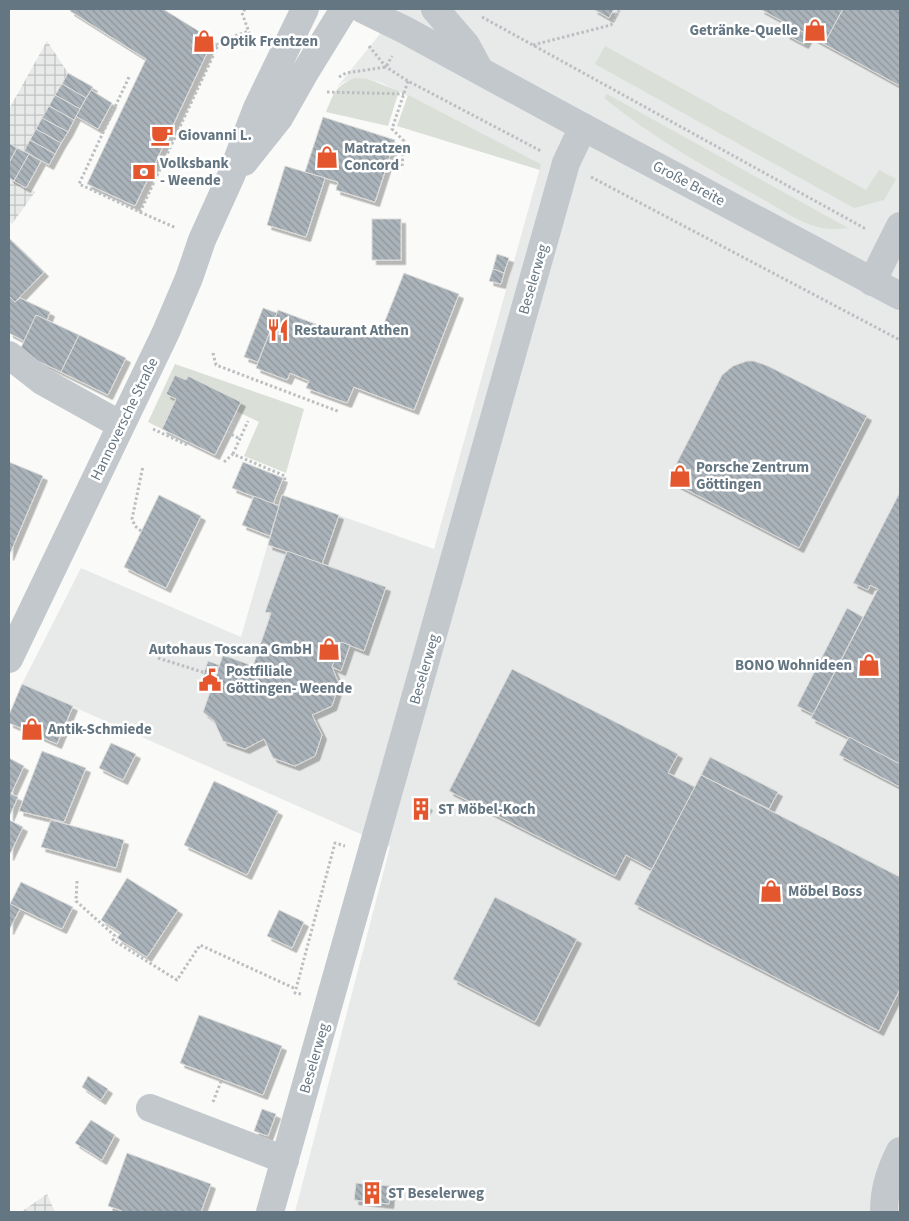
<svg xmlns="http://www.w3.org/2000/svg" width="909" height="1221" viewBox="0 0 909 1221" font-family="'Source Sans 3',sans-serif">
	<style>
		.built { fill: #e8e9e9 }
		.industrial { fill: url(#industrial-grid) }
		.grass { fill: #dadfd7 }
		.building { fill: url(#building-back-hatch); stroke: #dcdcda; filter: url(#shadow) }
		.lines { fill: none; stroke-linecap: round; stroke-linejoin: round }
		.path { stroke: #bbbfc2; stroke-width: 3; stroke-dasharray: 2.5 2.5; stroke-linecap: butt }
		.minor { stroke: #c3c8cc; stroke-width: 28 }
		.tertiary { stroke: #c3c8cc; stroke-width: 28 }
		.labels { text-anchor: middle; stroke-width: 5; stroke-linejoin: round; paint-order: stroke }
		.poi-label { font-size: 15px; font-weight: bold; fill: #657683; stroke: #fff; text-anchor: start }
		.street-label { font-size: 15px; fill: #657683; stroke: #fff }
	</style>
	<defs>
		<pattern id="industrial-grid" width="8" height="8" patternUnits="userSpaceOnUse" patternTransform="scale(1.25)"><rect width="8" height="8" fill="#e8e9e9"/><path d="M0 4h8M4 0v8" fill="none" stroke="#c0c1c2"/></pattern>
		<pattern id="building-back-hatch" width="6" height="6" patternUnits="userSpaceOnUse" patternTransform="scale(1.25)"><rect width="6" height="6" fill="#aab3b9"/><path d="M-1 5l2 2M0 0l6 6M5-1l2 2" fill="none" stroke="#8e969c"/></pattern>
		<filter id="shadow"><feDropShadow dx="4.5" dy="4.5" stdDeviation="0" flood-color="#0004"/></filter>
	</defs>
	<rect width="100%" height="100%" fill="#fafaf8"/>
	<polygon class="built" points="400,9 900,9 900,1212 295,1212 390,847 22,684 81,568 241,637 282,495 434,549 541,164 382,83 368,79 344,82 337,87"/>
	<g class="industrial">
		<polygon points="47,41 68,73 93,87 49,165 41,161 26,188 35,192 12,224 9,221 9,109"/>
		<polygon points="47,1194 55,1212 21,1212"/>
	</g>
	<g class="grass">
		<polygon points="605,46 866,190 879,170 896,179 884,200 854,208 595,64"/>
		<path d="M 355,78 L 368,79 L 399,91 L 388,126 L 326,112 C 334,93 335,86 355,78 Z"/>
		<path d="M 607,94 L 848,228 C 838,229 829,230 818,227 C 799,223 781,209 764,200 C 709,169 653,138 604,98 Z"/>
		<polygon points="408,95 541,164 540,170 397,126"/>
		<polygon points="175,364 304,409 286,473 244,456 259,422 236,411 241,402 188,376 186,380 175,375 166,394 176,399 162,429 148,422"/>
	</g>
	<g class="building">
		<polygon points="71,9 163,9 213,40 135,206 87,184 146,59 70,11"/>
		<polygon points="593,9 614,9 609,18"/>
		<polygon points="760,9 843,9 824,44"/>
		<polygon points="843,9 900,9 900,86 824,44"/>
		<polygon points="790,25 809,35 804,44 785,34"/>
		<polygon points="68,73 93,87 86,98 62,84"/>
		<polygon points="62,84 86,98 80,109 55,95"/>
		<polygon points="91,90 112,103 98,129 76,116"/>
		<polygon points="55,95 80,109 74,120 49,106"/>
		<polygon points="49,106 74,120 68,132 42,118"/>
		<polygon points="323,117 395,140 375,202 336,190 338,182 305,172"/>
		<polygon points="42,118 68,132 61,143 36,129"/>
		<polygon points="36,129 61,143 55,154 30,140"/>
		<polygon points="30,140 55,154 49,165 24,151"/>
		<polygon points="9,143 17,148 9,163"/>
		<polygon points="17,148 29,154 14,181 9,178 9,163"/>
		<polygon points="29,154 41,161 26,188 14,181"/>
		<polygon points="285,166 325,178 306,237 267,225"/>
		<rect x="372" y="219" width="29" height="41"/>
		<polygon points="9,238 44,272 15,302 9,296"/>
		<polygon points="497,254 509,258 504,273 493,269"/>
		<polygon points="493,269 504,273 501,284 489,281"/>
		<polygon points="404,273 459,294 414,410 354,387 347,403 306,388 309,381 290,373 287,380 256,368 278,310 353,338 357,328 379,336"/>
		<polygon points="9,296 15,302 20,298 50,312 47,320 36,315 24,341 9,333"/>
		<polygon points="263,308 277,313 258,362 244,357"/>
		<polygon points="36,315 79,335 61,372 19,352"/>
		<polygon points="79,335 126,358 108,395 61,372"/>
		<polygon points="747,361 754,361 768,366 867,416 799,548 668,480 722,375 733,366"/>
		<polygon points="175,375 186,380 188,376 241,402 215,455 162,429 176,399 166,394"/>
		<polygon points="9,462 43,476 9,556"/>
		<polygon points="243,462 283,478 273,504 232,488"/>
		<polygon points="900,492 900,764 811,718 878,589 870,585 868,590 853,583"/>
		<polygon points="159,495 201,516 166,588 124,567"/>
		<polygon points="282,495 339,515 322,564 268,545"/>
		<polygon points="254,496 279,506 270,536 242,525"/>
		<polygon points="287,551 386,587 364,651 341,642 332,667 339,684 332,706 312,715 322,735 315,756 295,766 273,758 264,739 245,749 223,741 214,721 203,712 223,655 253,666 271,613 265,612"/>
		<polygon points="847,608 863,617 813,714 797,706"/>
		<polygon points="341,642 350,645 341,671 332,667"/>
		<polygon points="208,661 219,665 212,685 201,682"/>
		<polygon points="512,669 678,754 668,773 695,787 652,869 626,855 615,876 449,791"/>
		<polygon points="22,684 73,706 57,744 9,723 9,715"/>
		<polygon points="849,737 900,764 900,787 839,755"/>
		<polygon points="111,743 136,754 123,780 99,768"/>
		<polygon points="42,751 86,768 64,822 19,811"/>
		<polygon points="710,757 778,792 769,809 701,775"/>
		<polygon points="9,758 24,766 11,794 18,797 9,817"/>
		<polygon points="701,775 900,877 900,989 879,1031 634,904"/>
		<polygon points="214,781 278,811 247,875 184,845"/>
		<polygon points="420,802 428,806 422,816 414,812"/>
		<polygon points="9,820 23,827 9,856"/>
		<polygon points="51,820 124,840 116,868 41,847"/>
		<polygon points="127,878 178,910 147,957 117,938 121,933 101,920"/>
		<polygon points="21,882 73,907 62,929 10,904"/>
		<polygon points="495,897 577,939 535,1022 453,979"/>
		<polygon points="9,903 20,909 9,930"/>
		<polygon points="279,910 304,922 292,948 267,936"/>
		<polygon points="199,1015 282,1046 263,1095 180,1063"/>
		<polygon points="88,1076 108,1089 101,1100 82,1087"/>
		<polygon points="262,1109 276,1114 268,1136 254,1131"/>
		<polygon points="91,1120 115,1135 102,1160 75,1143"/>
		<polygon points="127,1153 211,1184 201,1212 125,1212 108,1206"/>
		<polygon points="356,1183 391,1186 389,1204 354,1200"/>
	</g>
	<g class="lines">
		<g class="path">
			<polyline points="245,9 242,13 254,46"/>
			<polyline points="482,17 866,229"/>
			<polyline points="533,45 611,25 620,9"/>
			<polyline points="369,46 386,67 408,81 541,151"/>
			<polyline points="129,77 79,184 140,212 220,41 249,31"/>
			<polyline points="339,77 346,73 386,67 392,56"/>
			<polyline points="327,92 404,94"/>
			<polyline points="402,166 404,141 392,129 408,81"/>
			<polyline points="591,177 900,340"/>
			<polyline points="140,212 176,228"/>
			<polyline points="213,353 216,365 340,412"/>
			<polyline points="233,418 235,420 229,433 240,439"/>
			<polyline points="153,429 187,445 189,442"/>
			<polyline points="233,454 248,421"/>
			<polyline points="224,462 233,454 285,476 284,490"/>
			<polyline points="141,531 135,526 132,519 143,466"/>
			<polyline points="158,658 215,676"/>
			<polyline points="77,881 76,901 115,936 113,940 177,980 200,945 296,989"/>
			<polyline points="301,994 295,993 296,989 335,843 345,846"/>
			<polyline points="213,1102 222,1079"/>
		</g>
		<g class="minor">
			<polyline points="362,9 405,30 583,127 900,296"/>
			<polyline points="435,9 466,45 479,69"/>
			<polyline points="872,282 900,226"/>
			<polyline points="9,355 42,381 121,425"/>
			<polyline points="150,1108 285,1160"/>
			<polyline points="270,1212 566,163 583,127"/>
			<path d="M 884,1212 C 884,1189 890,1171 900,1151"/>
		</g>
		<g class="tertiary">
			<polyline points="244,162 279,118 304,74 344,9"/>
			<polyline points="9,659 166,332 189,278 202,240 231,176 257,108 305,9"/>
		</g>
	</g>
	<defs>
		<symbol id="shop-bare" viewBox="-9 -9 18 18"><path d="M-5-2.5h2.3a2.7 3.5 0 0 1 5.4 0H5L5.5 6h-11ZM-1.5-2.5h3a1.5 2.3 0 0 0-3 0Z" fill="#e4572e" stroke="#fff" stroke-width="2.5" paint-order="stroke"/></symbol>
		<symbol id="cafe-bare" viewBox="-9 -9 18 18"><path d="M-5.5-4.5H6V0H3Q3 3.5 0 3.5H-2.5Q-5.5 3.5-5.5 0ZM3-3.2v2h1.7v-2ZM-6 4.5H4V6H-6Z" fill="#e4572e" stroke="#fff" stroke-width="2.5" paint-order="stroke"/></symbol>
		<symbol id="bank-bare" viewBox="-9 -9 18 18"><path d="M-6-4H6V4H-6ZM0-2.3a2.3 2.3 0 1 0 0 4.6a2.3 2.3 0 1 0 0-4.6Z" fill="#e4572e" stroke="#fff" stroke-width="2.5" paint-order="stroke"/></symbol>
		<symbol id="restaurant-bare" viewBox="-9 -9 18 18"><path d="M-5-6h1v4h1v-4h1v4h1v-4h1v5L-1.5 .5V6h-2V.5L-5-1ZM5-6V6H3V1.5H1.5Q1.5-4 5-6Z" fill="#e4572e" stroke="#fff" stroke-width="2.5" paint-order="stroke"/></symbol>
		<symbol id="civic-bare" viewBox="-9 -9 18 18"><path d="M-.6-6.5H3V-4.5H.6V-3L4-1V1h2V6H-6V1h2V-1L-.6-3ZM-1.2 2.5V6h2.4V2.5Z" fill="#e4572e" stroke="#fff" stroke-width="2.5" paint-order="stroke"/></symbol>
		<symbol id="building-bare" viewBox="-9 -9 18 18"><path d="M-4-6H4V6H1V3H-1V6H-4ZM-2.5-4.3h1.7v1.8h-1.7ZM.8-4.3h1.7v1.8H.8ZM-2.5-1h1.7V.8h-1.7ZM.8-1h1.7V.8H.8Z" fill="#e4572e" stroke="#fff" stroke-width="2.5" paint-order="stroke"/></symbol>
	</defs>
	<g fill-rule="evenodd">
		<use href="#shop-bare" x="799" y="14" width="32" height="32"/>
		<use href="#shop-bare" x="188" y="25" width="32" height="32"/>
		<use href="#cafe-bare" x="146" y="119" width="32" height="32"/>
		<use href="#shop-bare" x="311" y="141" width="32" height="32"/>
		<use href="#bank-bare" x="128" y="156" width="32" height="32"/>
		<use href="#restaurant-bare" x="262" y="314" width="32" height="32"/>
		<use href="#shop-bare" x="664" y="460" width="32" height="32"/>
		<use href="#shop-bare" x="313" y="633" width="32" height="32"/>
		<use href="#shop-bare" x="853" y="649" width="32" height="32"/>
		<use href="#civic-bare" x="194" y="664" width="32" height="32"/>
		<use href="#shop-bare" x="16" y="713" width="32" height="32"/>
		<use href="#building-bare" x="405" y="793" width="32" height="32"/>
		<use href="#shop-bare" x="755" y="875" width="32" height="32"/>
		<use href="#building-bare" x="356" y="1177" width="32" height="32"/>
	</g>
	<g class="labels">
		<g class="poi-label">
			<text x="798" y="35" text-anchor="end">Getränke-Quelle</text>
			<text x="220" y="46">Optik Frentzen</text>
			<text x="178" y="140">Giovanni L.</text>
			<text x="344" y="153">Matratzen<tspan x="344" dy="17">Concord</tspan></text>
			<text x="160" y="168">Volksbank<tspan x="160" dy="17">- Weende</tspan></text>
			<text x="294" y="335">Restaurant Athen</text>
			<text x="696" y="472">Porsche Zentrum<tspan x="696" dy="17">Göttingen</tspan></text>
			<text x="312" y="654" text-anchor="end">Autohaus Toscana GmbH</text>
			<text x="852" y="670" text-anchor="end">BONO Wohnideen</text>
			<text x="226" y="676">Postfiliale<tspan x="226" dy="17">Göttingen- Weende</tspan></text>
			<text x="48" y="734">Antik-Schmiede</text>
			<text x="438" y="814">ST Möbel-Koch</text>
			<text x="788" y="896">Möbel Boss</text>
			<text x="388" y="1198">ST Beselerweg</text>
		</g>
		<g class="street-label">
			<text transform="translate(689 183) rotate(28)" y="5">Große Breite</text>
			<text transform="translate(533 279) rotate(-74)" y="5">Beselerweg</text>
			<text transform="translate(124 419) rotate(-64)" y="5">Hannoversche Straße</text>
			<text transform="translate(424 669) rotate(-74)" y="5">Beselerweg</text>
			<text transform="translate(314 1058) rotate(-74)" y="5">Beselerweg</text>
		</g>
	</g>
	<rect width="909" height="1221" fill="none" stroke="#657683" stroke-width="20"/>
</svg>
